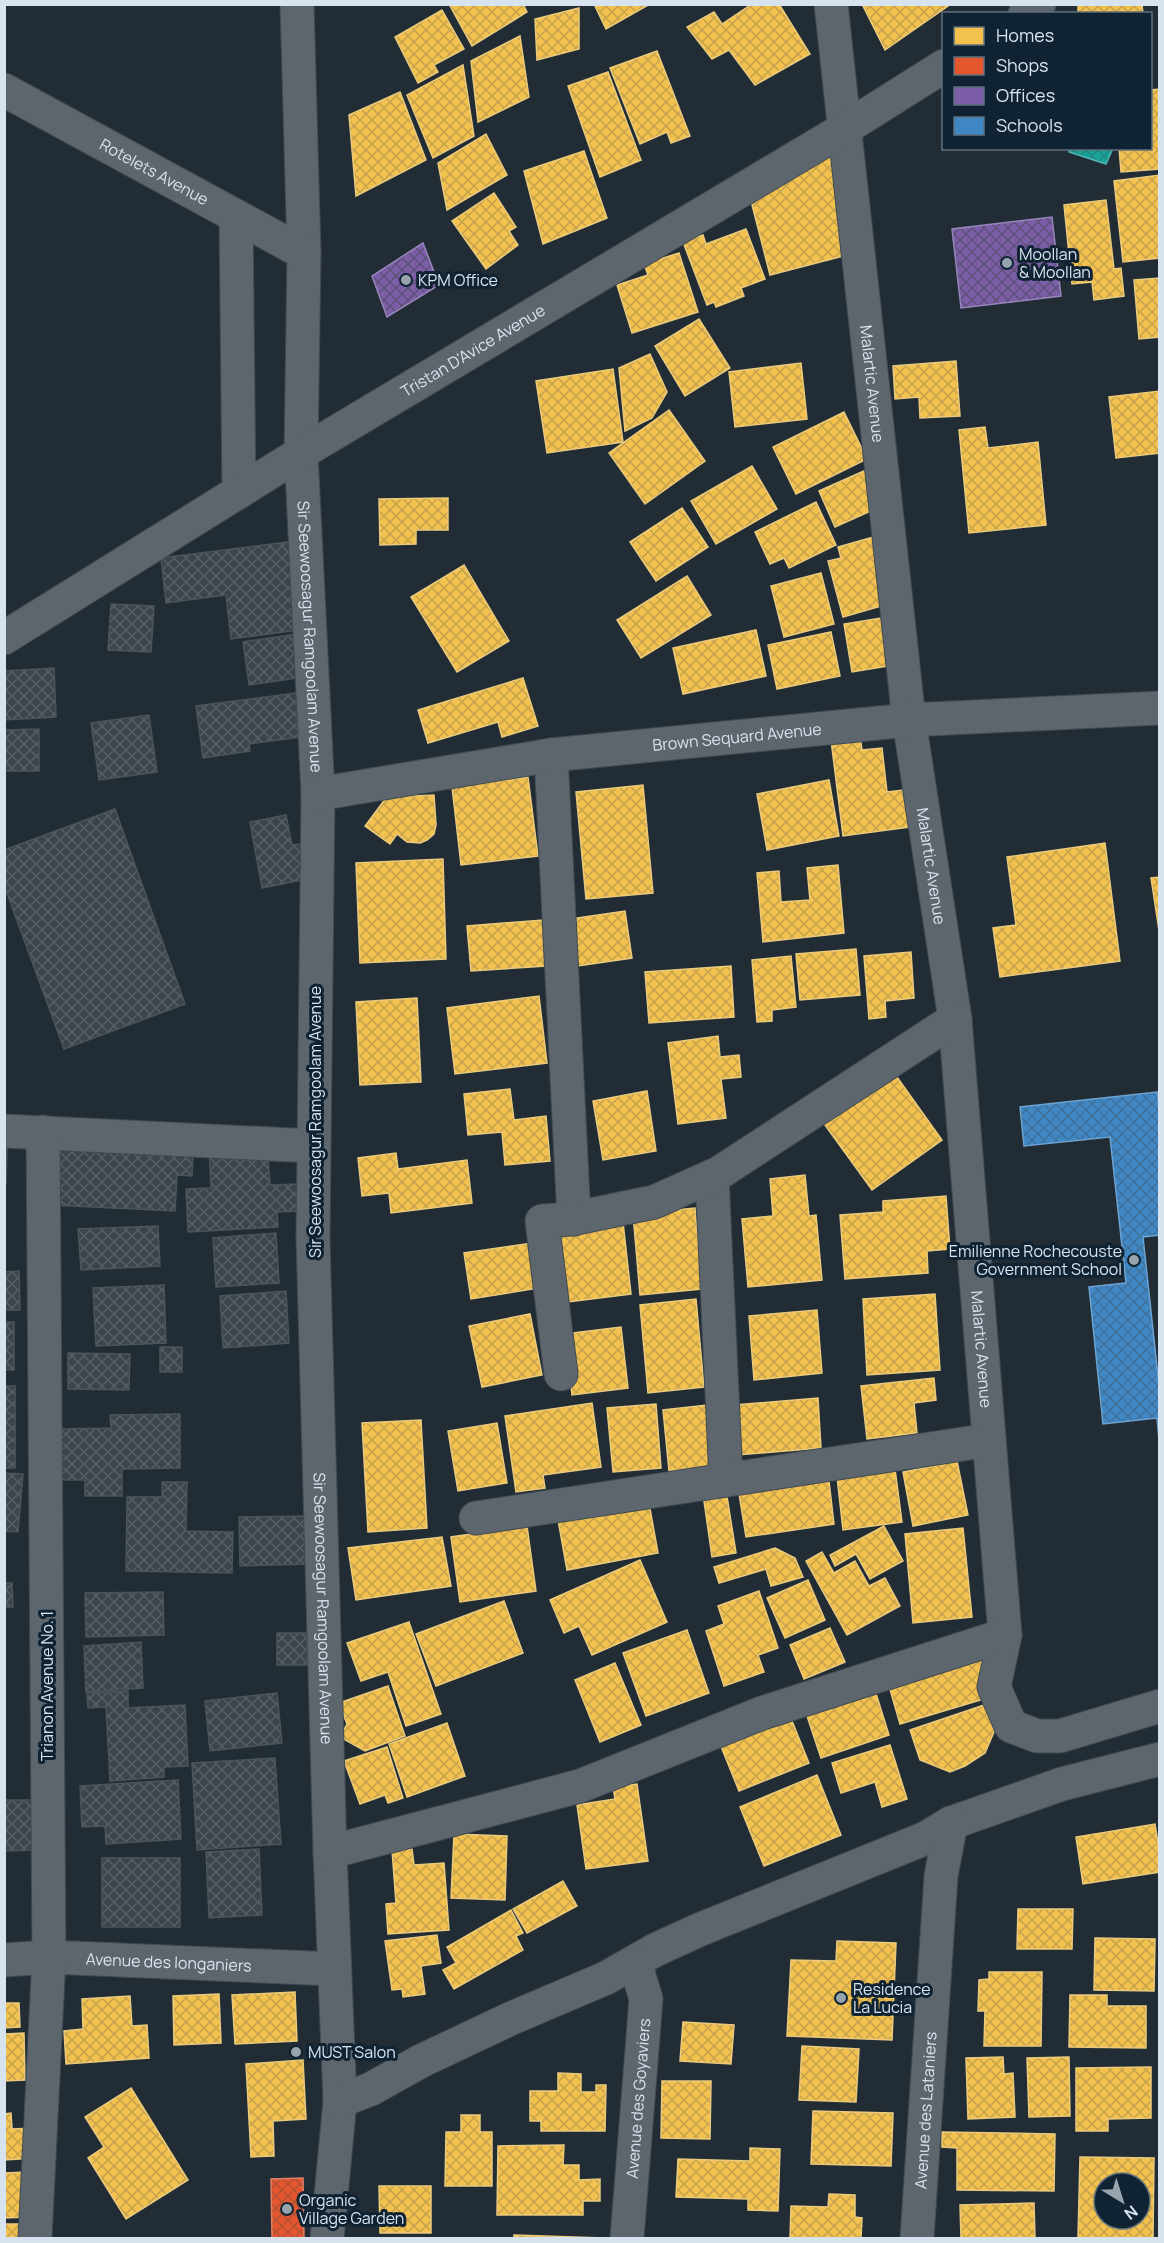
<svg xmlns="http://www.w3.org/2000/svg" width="1164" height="2243" viewBox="0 0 1164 2243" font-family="Manrope,sans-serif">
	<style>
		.homes { fill: url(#homes-cross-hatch); stroke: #eacb7e; stroke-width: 1.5; fill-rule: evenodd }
		.shops { fill: url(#shops-cross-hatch); stroke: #e08168; stroke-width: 1.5 }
		.offices { fill: url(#offices-cross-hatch); stroke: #9786bc; stroke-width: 1.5 }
		.schools { fill: url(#schools-cross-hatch); stroke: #6da3d1; stroke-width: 1.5 }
		.public { fill: url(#public-cross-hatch); stroke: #51b6b2; stroke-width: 1.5 }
		.building { fill: url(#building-cross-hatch); stroke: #4a545b; stroke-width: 1.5 }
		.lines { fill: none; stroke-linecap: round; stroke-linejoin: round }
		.minor-casing { stroke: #404a52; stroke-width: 35 }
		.minor { stroke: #5d666d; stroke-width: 33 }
		.poi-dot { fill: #97a3ad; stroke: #0f2333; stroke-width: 2 }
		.labels { text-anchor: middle; stroke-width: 6; stroke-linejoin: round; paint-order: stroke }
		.street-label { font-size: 16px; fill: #d7e3ee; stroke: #0f2333 }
		.poi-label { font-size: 16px; fill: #d7e3ee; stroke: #0f2333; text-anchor: start }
	</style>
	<defs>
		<pattern id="homes-cross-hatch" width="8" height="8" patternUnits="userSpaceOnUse" patternTransform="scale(1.5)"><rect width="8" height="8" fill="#f2c14e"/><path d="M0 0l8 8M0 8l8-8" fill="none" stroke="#c6a24c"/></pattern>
		<pattern id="shops-cross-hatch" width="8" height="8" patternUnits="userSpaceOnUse" patternTransform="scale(1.5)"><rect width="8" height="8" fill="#e4572e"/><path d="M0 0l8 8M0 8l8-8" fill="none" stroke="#b35136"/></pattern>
		<pattern id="offices-cross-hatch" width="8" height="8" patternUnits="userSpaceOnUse" patternTransform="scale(1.5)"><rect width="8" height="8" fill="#7b5ea7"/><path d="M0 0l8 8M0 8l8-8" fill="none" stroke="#5e5177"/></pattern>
		<pattern id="schools-cross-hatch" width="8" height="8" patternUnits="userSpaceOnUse" patternTransform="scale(1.5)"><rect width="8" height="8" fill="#3f88c5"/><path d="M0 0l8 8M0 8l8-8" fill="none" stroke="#3f7099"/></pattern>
		<pattern id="public-cross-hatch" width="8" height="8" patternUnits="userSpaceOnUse" patternTransform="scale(1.5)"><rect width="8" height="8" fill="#17a398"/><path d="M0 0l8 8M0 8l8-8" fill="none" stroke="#238680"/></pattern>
		<pattern id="building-cross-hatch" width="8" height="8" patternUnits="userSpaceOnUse" patternTransform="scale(1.5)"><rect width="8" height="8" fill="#3b444c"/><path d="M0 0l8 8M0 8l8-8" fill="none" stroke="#575f66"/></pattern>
	</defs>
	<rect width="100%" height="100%" fill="#212c35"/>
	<g class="homes">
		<polygon points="449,4 523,4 527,12 472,46"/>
		<polygon points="594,4 650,4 606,29"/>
		<polygon points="752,4 779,4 810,54 755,85 729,50 712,59 687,27 714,12 722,24"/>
		<polygon points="862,4 951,4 885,50"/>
		<polygon points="1078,4 1142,4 1143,14 1078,14"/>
		<polygon points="579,8 579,49 537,60 535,19"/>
		<polygon points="442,10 464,49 434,65 438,72 418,83 395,37"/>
		<polygon points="520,36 529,97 478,122 471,61"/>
		<polygon points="657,51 690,136 671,143 667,132 640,144 610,68"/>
		<polygon points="463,65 474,136 433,158 407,95"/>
		<polygon points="608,72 641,160 600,177 568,86"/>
		<polygon points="1160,89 1160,169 1121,172 1119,148 1150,148 1150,90"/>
		<polygon points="400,92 426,160 356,196 349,115"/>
		<polygon points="486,134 507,175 447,210 438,163"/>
		<polygon points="828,148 855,253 770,275 750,197"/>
		<polygon points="584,151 607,218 543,244 524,171"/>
		<polygon points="1160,175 1160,258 1123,262 1114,181"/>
		<polygon points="494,193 516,227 509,231 518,245 486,269 452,221"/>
		<polygon points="1106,200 1114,269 1121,268 1124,296 1094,300 1092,282 1072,284 1064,205"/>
		<polygon points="746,229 765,279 741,288 744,296 716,307 714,302 707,305 683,242 703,235 706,244"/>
		<polygon points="679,253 698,312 632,333 617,285 648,275 644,264"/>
		<polygon points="1160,278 1160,337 1139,339 1134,280"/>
		<polygon points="699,319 730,368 685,396 655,346"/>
		<polygon points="650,354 667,392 652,418 625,431 619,368"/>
		<polygon points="956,361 960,416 920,418 919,397 895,399 893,366"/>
		<polygon points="801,363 807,419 735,427 729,372"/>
		<polygon points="613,369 623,442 547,453 536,381"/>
		<polygon points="1160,391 1160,453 1116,458 1109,397"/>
		<polygon points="669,410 705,461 645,504 609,453"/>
		<polygon points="844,412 867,459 796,494 773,447"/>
		<polygon points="985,427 988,448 1038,442 1046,525 969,533 959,430"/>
		<polygon points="752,466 777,509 716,544 691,501"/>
		<polygon points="866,470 882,506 835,527 819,491"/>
		<polygon points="448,498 448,530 416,530 416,544 380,545 379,499"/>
		<polygon points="816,502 836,545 789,568 784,558 770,564 755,532"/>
		<polygon points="682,508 708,547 656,581 630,542"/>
		<polygon points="877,536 895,602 843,617 828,561 841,558 838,547"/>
		<polygon points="464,565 509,641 457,672 411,597"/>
		<polygon points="821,573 834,624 784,637 771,586"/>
		<polygon points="687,576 711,615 641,658 617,620"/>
		<polygon points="893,616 901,664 852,672 844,624"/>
		<polygon points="756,630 766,676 683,694 673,648"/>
		<polygon points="831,632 840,676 777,689 768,645"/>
		<polygon points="523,678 538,726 502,737 498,722 428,743 418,710"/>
		<polygon points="859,728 862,750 882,748 887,792 912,789 917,826 843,836 830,732"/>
		<polygon points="528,777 538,856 461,865 452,787"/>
		<polygon points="829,780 839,836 767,850 757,794"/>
		<polygon points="401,784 414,796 434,795 436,825 434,834 427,840 420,843 407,842 397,834 390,844 365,826 395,786"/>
		<polygon points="643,785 653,893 586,899 576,792"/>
		<polygon points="1105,843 1120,961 1000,977 993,928 1016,925 1007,857"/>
		<polygon points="443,859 446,959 360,963 356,863"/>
		<polygon points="838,865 844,933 763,942 757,873 779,871 781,902 810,900 807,868"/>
		<polygon points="1160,877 1160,937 1151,878"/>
		<polygon points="625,911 632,958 578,966 571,919"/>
		<polygon points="543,920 546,966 471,971 467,926"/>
		<polygon points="856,949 860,995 800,1000 796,954"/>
		<polygon points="911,952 914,998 885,1001 886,1017 869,1019 864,956"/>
		<polygon points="791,956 796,1007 772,1010 772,1021 757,1022 752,960"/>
		<polygon points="731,966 734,1017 649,1023 645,972"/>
		<polygon points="539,996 547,1063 455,1074 447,1008"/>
		<polygon points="417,998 421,1082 360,1085 356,1002"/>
		<polygon points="718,1036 720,1057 739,1055 741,1077 721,1079 726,1118 678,1124 668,1043"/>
		<polygon points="892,1070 942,1140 872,1190 822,1121"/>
		<polygon points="510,1089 514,1120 546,1116 550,1161 505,1165 502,1132 468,1135 464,1094"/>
		<polygon points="647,1091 656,1151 603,1160 593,1101"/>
		<polygon points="396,1153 398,1169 467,1160 472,1203 391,1213 389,1193 362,1196 358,1158"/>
		<polygon points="805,1175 809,1216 816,1215 822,1280 748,1287 742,1219 773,1216 770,1179"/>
		<polygon points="946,1196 950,1249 927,1251 928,1273 845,1279 840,1215 883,1212 883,1201"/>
		<polygon points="695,1208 702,1289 640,1295 633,1214"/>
		<polygon points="623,1222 631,1294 560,1303 552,1231"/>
		<polygon points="532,1243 539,1288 471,1299 464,1253"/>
		<polygon points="935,1294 940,1370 867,1375 863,1299"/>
		<polygon points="696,1299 704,1387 648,1393 640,1305"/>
		<polygon points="817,1310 822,1373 754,1380 749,1316"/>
		<polygon points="530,1314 542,1375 482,1387 469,1326"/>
		<polygon points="621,1327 628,1388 572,1395 565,1334"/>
		<polygon points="934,1378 936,1400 914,1403 917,1433 867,1439 861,1386"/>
		<polygon points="818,1398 821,1448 737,1455 734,1405"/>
		<polygon points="592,1403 601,1467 543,1475 545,1488 516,1492 505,1416"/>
		<polygon points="656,1404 661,1468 613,1472 607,1408"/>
		<polygon points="707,1405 713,1466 669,1471 663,1410"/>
		<polygon points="421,1420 427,1528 368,1532 362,1423"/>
		<polygon points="497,1423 507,1483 458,1491 448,1431"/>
		<polygon points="957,1461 968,1515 913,1526 903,1472"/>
		<polygon points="895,1469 902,1522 843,1530 837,1477"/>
		<polygon points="829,1481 834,1524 746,1537 739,1494"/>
		<polygon points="726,1490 736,1553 712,1557 703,1494"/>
		<polygon points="649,1503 658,1553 567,1570 558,1520"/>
		<polygon points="527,1526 536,1591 460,1602 451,1537"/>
		<polygon points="884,1526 903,1561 870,1579 856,1554 835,1566 830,1555"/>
		<polygon points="963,1528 972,1617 913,1623 905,1534"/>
		<polygon points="442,1537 451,1586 356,1600 348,1548"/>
		<polygon points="775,1548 795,1558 803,1577 771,1586 766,1569 719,1583 714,1567"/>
		<polygon points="822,1552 834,1573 855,1561 869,1586 885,1578 900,1606 847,1635 806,1561"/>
		<polygon points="640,1560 667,1622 592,1655 579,1626 564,1633 550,1600"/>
		<polygon points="808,1580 825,1620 785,1638 767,1598"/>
		<polygon points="759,1591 778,1648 758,1655 764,1672 724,1686 706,1631 724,1624 718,1606"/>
		<polygon points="504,1601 523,1653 436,1686 416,1634"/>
		<polygon points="409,1622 441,1714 406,1726 388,1672 361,1681 347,1643"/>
		<polygon points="830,1628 845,1662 804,1679 790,1645"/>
		<polygon points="687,1630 709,1693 646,1716 623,1653"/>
		<polygon points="981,1651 994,1696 900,1724 887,1679"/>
		<polygon points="615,1663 641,1725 600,1742 575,1680"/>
		<polygon points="388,1686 405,1736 365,1751 340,1737 347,1724 339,1703"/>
		<polygon points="874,1687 889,1735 821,1758 805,1710"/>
		<polygon points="990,1703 997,1725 985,1753 965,1766 950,1772 920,1760 910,1730"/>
		<polygon points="790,1716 809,1763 739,1791 720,1744"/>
		<polygon points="447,1723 465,1776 407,1797 389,1744"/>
		<polygon points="890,1745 907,1799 882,1807 875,1782 841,1793 832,1763"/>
		<polygon points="387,1747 403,1798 388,1803 385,1795 360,1804 344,1761"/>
		<polygon points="817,1775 841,1835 764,1866 740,1807"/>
		<polygon points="637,1784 648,1861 586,1869 577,1805 615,1799 613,1787"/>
		<polygon points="1155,1824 1160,1855 1160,1872 1083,1884 1076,1837"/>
		<polygon points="454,1834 507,1836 505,1900 451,1898"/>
		<polygon points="412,1849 414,1865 444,1863 449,1930 388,1934 386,1904 396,1903 392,1850"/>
		<polygon points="563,1881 577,1906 527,1933 513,1909"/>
		<polygon points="1018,1909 1073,1909 1072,1949 1017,1949"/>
		<polygon points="511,1910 523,1933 516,1936 523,1950 454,1989 443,1970 456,1963 447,1947"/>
		<polygon points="437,1935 441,1963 421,1966 425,1994 403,1997 402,1989 392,1990 385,1941"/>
		<polygon points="1095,1938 1155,1939 1154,1991 1094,1990"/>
		<polygon points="837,1941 896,1943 892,2040 787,2036 791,1960 836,1961"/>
		<polygon points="989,1972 1042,1972 1041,2046 984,2046 985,2011 978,2011 979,1980 989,1979"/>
		<polygon points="295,1992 297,2041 235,2044 232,1995"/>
		<polygon points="219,1994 221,2043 174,2045 173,1996"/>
		<polygon points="1070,1995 1107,1995 1107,2006 1146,2006 1146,2048 1069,2047"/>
		<polygon points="130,1996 132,2026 147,2025 149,2058 66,2064 64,2031 83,2029 82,1999"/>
		<polygon points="4,2003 19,2003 20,2027 4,2028"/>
		<polygon points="683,2022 734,2025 731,2064 680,2061"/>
		<polygon points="24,2033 25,2080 4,2081 4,2034"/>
		<polygon points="802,2046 859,2049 856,2102 799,2100"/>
		<polygon points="1003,2057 1004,2074 1013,2073 1015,2117 968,2119 966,2058"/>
		<polygon points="1069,2057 1070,2116 1029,2117 1027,2058"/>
		<polygon points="303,2060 306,2119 273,2121 274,2156 251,2157 246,2064"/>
		<polygon points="1151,2067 1151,2118 1108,2119 1108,2131 1076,2131 1076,2068"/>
		<polygon points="558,2073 581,2074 581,2092 596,2092 596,2085 606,2085 605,2131 541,2131 541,2121 530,2121 530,2091 558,2091"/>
		<polygon points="662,2081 711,2081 710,2139 661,2138"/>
		<polygon points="131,2088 188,2180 126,2219 88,2158 104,2147 85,2117"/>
		<polygon points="813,2111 893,2113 891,2166 811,2164"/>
		<polygon points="11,2113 12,2129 33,2128 35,2158 4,2160 4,2114"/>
		<polygon points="461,2115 480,2115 480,2132 492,2132 492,2186 445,2186 446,2132 461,2132"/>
		<polygon points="942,2132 1055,2134 1054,2191 957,2190 957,2148 942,2147"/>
		<polygon points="564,2145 563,2165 579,2165 579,2180 600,2179 600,2201 583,2201 583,2215 497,2215 498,2146"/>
		<polygon points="750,2148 780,2149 778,2211 748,2210 748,2199 676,2197 678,2159 750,2161"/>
		<path d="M 1080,2157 L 1154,2158 L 1153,2238 L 1078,2238 ZM 1104,2183 L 1140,2183 L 1140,2219 L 1104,2219 Z"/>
		<polygon points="27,2172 27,2217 4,2218 4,2173"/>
		<polygon points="379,2186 431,2186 431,2233 380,2233"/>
		<polygon points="829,2194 855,2195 855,2217 862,2218 861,2238 790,2238 791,2206 828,2207"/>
		<polygon points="1034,2203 1035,2238 961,2238 960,2205"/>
		<polygon points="4,2224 21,2224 20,2238 4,2238"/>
		<polygon points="514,2235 605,2238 514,2238"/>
	</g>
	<polygon class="shops" points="303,2178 304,2238 272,2238 271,2179"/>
	<g class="offices">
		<polygon points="1052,217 1061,296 961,308 952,229"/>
		<polygon points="423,243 439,285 387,317 372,276"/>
	</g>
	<polygon class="schools" points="1157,1092 1160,1113 1160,1235 1143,1237 1160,1395 1159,1440 1157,1418 1103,1424 1089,1287 1126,1283 1110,1137 1024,1146 1020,1107"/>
	<polygon class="public" points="1070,148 1113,148 1106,164 1069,152"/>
	<g class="building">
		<polygon points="295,541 305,629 231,639 226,595 166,603 161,558"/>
		<polygon points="111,604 154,606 151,652 108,650"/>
		<polygon points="297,634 303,677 249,685 243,642"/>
		<polygon points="54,668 56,717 4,720 4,671"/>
		<polygon points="303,692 308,736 249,744 250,751 203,758 196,706"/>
		<polygon points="149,715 157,772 99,780 91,723"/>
		<polygon points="39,729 39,771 4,771 4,730"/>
		<polygon points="115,809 185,1004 64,1049 4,885 4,850"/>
		<polygon points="286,815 292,845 300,844 307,879 262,888 250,822"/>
		<polygon points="54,1145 193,1152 192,1176 177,1175 175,1211 52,1205"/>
		<polygon points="267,1146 270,1185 299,1184 300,1211 277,1212 278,1227 188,1232 186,1189 211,1188 209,1148"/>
		<polygon points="4,1147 7,1147 6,1184 4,1184"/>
		<polygon points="158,1226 160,1266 81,1270 78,1229"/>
		<polygon points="276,1233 279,1283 216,1287 213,1238"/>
		<polygon points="19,1271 20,1310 4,1310 4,1272"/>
		<polygon points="164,1285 166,1343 96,1346 93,1288"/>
		<polygon points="286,1291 289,1343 223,1348 220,1296"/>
		<rect x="4" y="1322" width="10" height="48"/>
		<rect x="160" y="1347" width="22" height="25"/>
		<polygon points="68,1353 130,1354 129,1390 68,1389"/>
		<rect x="4" y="1386" width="11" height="82"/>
		<polygon points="180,1414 180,1468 122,1469 122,1496 85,1496 85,1480 60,1480 60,1429 111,1428 110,1415"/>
		<polygon points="4,1473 23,1474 18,1532 4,1531"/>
		<polygon points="162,1482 187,1482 186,1531 233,1532 232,1573 126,1571 127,1497 162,1497"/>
		<polygon points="313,1516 314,1564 240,1566 239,1517"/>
		<polygon points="4,1583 12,1583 13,1607 4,1607"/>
		<polygon points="163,1592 164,1635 86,1637 85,1593"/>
		<rect x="277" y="1633" width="30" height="32"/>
		<polygon points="141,1642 143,1688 86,1692 84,1646"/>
		<polygon points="128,1691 128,1708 185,1705 188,1766 164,1767 164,1777 110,1781 106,1707 88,1708 87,1693"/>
		<polygon points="277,1693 282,1743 210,1751 205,1701"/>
		<polygon points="275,1758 281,1844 197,1850 192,1763"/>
		<polygon points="178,1780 181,1839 106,1844 105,1826 82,1827 80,1786"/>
		<polygon points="4,1800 32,1800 34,1850 4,1851"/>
		<polygon points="259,1849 262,1915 209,1918 206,1852"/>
		<rect x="102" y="1858" width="78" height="69"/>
	</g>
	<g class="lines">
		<defs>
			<g id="minor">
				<path id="s1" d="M 297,4 L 304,253 L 301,453 L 318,794 L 313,1239 L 330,1852 L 340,2101 L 327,2238"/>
				<path id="s2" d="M 831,4 L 909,720 L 955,1019 L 1005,1635 L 994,1687 L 1011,1726 L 1037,1736 L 1060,1736 L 1160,1706"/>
				<polyline points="1025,14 1039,4"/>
				<path id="s3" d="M 4,90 L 304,253"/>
				<polyline points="236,216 239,492"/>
				<path id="s4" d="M 4,638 L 301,453 L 844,129 L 944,66"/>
				<polyline points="551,755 574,1219"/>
				<path id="s5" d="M 318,794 L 551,755 L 909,720 L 1160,708"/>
				<polyline points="4,1131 313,1146"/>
				<polyline points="712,1176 726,1480"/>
				<polyline points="561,1374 542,1221 571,1219 654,1202 719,1173 955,1019"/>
				<polyline points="476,1518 989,1440"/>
				<polyline points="330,1852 580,1786 762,1713 1005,1635"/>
				<path id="s6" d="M 4,1960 L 49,1957 L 334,1969"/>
				<polyline points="340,2101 371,2089 421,2061 512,2018 606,1978 655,1950 701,1929 926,1838 951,1823 1062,1784 1160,1759"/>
				<polyline points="35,2238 49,1957 43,1132"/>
				<path id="s7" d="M 627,2238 L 646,1999 L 635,1962"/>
				<path id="s8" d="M 917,2238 L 941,1876 L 951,1823"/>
			</g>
		</defs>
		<use href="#minor" class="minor-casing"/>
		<use href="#minor" class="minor"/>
	</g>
	<g class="poi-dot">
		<circle cx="1007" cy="263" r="6"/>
		<circle cx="406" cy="280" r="6"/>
		<circle cx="1134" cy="1260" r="6"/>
		<circle cx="841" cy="1998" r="6"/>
		<circle cx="296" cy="2052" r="6"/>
		<circle cx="287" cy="2209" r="6"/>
	</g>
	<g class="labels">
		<g class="street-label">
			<text dy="6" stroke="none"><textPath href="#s3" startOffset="171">Rotelets Avenue</textPath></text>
			<text dy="6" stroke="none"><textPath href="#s4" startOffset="550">Tristan D'Avice Avenue</textPath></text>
			<text dy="6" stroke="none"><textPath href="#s2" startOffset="382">Malartic Avenue</textPath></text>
			<text dy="6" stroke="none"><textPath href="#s1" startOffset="633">Sir Seewoosagur Ramgoolam Avenue</textPath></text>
			<text dy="6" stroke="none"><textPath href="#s5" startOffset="423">Brown Sequard Avenue</textPath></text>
			<text dy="6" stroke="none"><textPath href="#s2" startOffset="868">Malartic Avenue</textPath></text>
			<text transform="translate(315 1122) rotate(-90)" y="6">Sir Seewoosagur Ramgoolam Avenue</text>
			<text dy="6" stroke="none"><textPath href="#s2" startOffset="1354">Malartic Avenue</textPath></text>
			<text dy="6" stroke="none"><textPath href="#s1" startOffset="1605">Sir Seewoosagur Ramgoolam Avenue</textPath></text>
			<text transform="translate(47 1686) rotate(-90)" y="6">Trianon Avenue No. 1</text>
			<text dy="6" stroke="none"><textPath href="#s6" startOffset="165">Avenue des longaniers</textPath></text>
			<text dy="6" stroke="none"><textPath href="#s7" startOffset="140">Avenue des Goyaviers</textPath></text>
			<text dy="6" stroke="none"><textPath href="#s8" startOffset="128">Avenue des Lataniers</textPath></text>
		</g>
		<g class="poi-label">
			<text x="1019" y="260">Moollan<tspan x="1019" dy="18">&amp; Moollan</tspan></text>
			<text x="418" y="286">KPM Office</text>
			<text x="1122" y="1257" text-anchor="end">Emilienne Rochecouste<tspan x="1122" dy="18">Government School</tspan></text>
			<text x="853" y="1995">Residence<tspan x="853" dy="18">La Lucia</tspan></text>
			<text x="308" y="2058">MUST Salon</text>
			<text x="299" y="2206">Organic<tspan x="299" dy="18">Village Garden</tspan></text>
		</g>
	</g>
	<rect width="1164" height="2243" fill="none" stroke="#d7e3ee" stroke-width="12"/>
	<rect x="942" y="12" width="210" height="138" fill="#0f2333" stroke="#5f707e" stroke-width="1.5"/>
	<rect x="954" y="27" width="30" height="18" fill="#f2c14e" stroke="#5f707e" stroke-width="1.5"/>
	<text x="996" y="42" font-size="18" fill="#d7e3ee">Homes</text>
	<rect x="954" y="57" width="30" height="18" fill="#e4572e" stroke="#5f707e" stroke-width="1.5"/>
	<text x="996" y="72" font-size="18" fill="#d7e3ee">Shops</text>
	<rect x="954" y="87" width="30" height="18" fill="#7b5ea7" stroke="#5f707e" stroke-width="1.5"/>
	<text x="996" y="102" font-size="18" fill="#d7e3ee">Offices</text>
	<rect x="954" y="117" width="30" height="18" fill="#3f88c5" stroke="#5f707e" stroke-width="1.5"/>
	<text x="996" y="132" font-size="18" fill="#d7e3ee">Schools</text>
	<g transform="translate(1122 2201) rotate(142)"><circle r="28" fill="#0f2333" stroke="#5f707e" stroke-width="1.5"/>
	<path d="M0-4.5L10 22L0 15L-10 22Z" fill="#97a3ad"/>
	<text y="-9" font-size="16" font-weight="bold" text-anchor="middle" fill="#d7e3ee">N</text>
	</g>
</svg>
